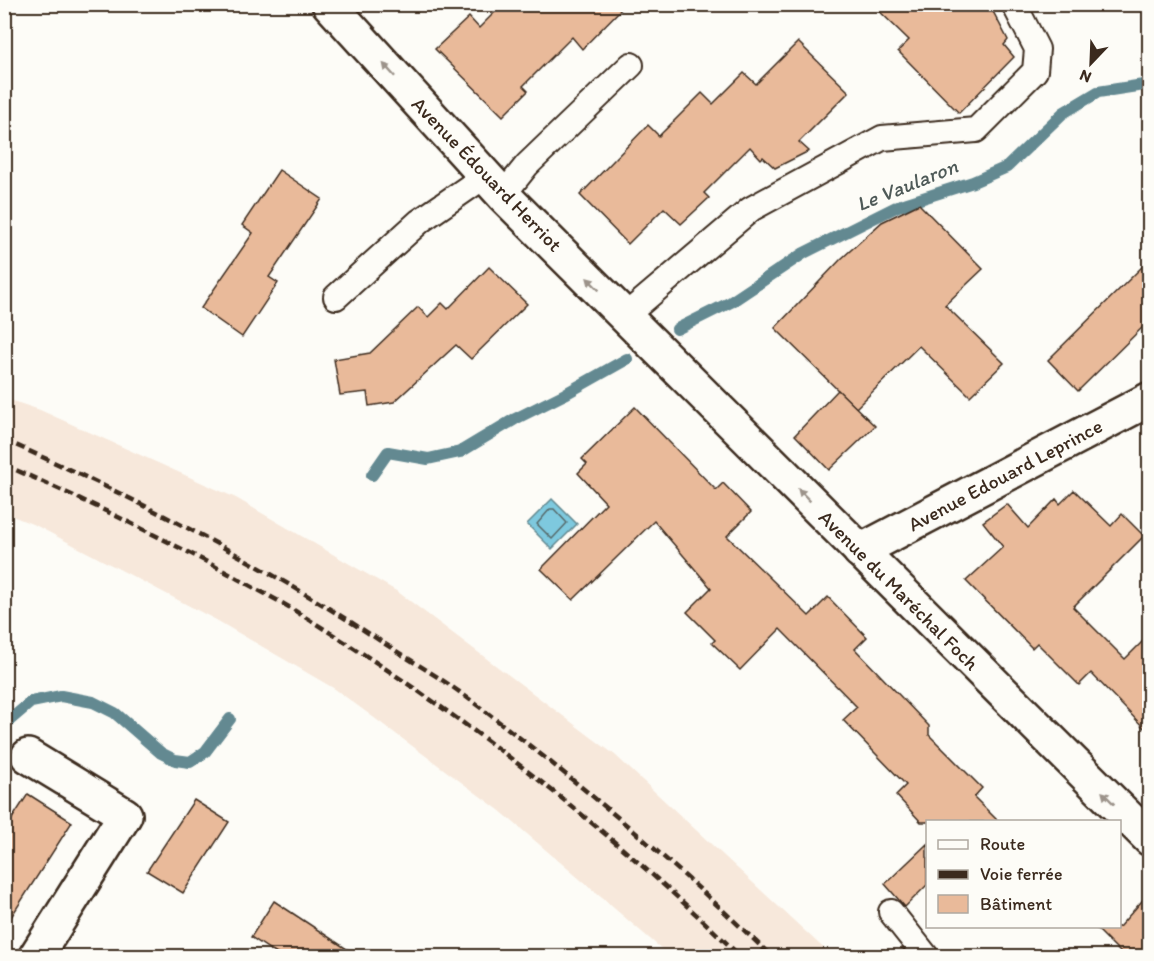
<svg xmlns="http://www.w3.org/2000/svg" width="1154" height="961" viewBox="0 0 1154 961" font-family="Itim,sans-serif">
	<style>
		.built { fill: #f7e8db }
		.water { fill: #7ec9de; stroke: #638991; stroke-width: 1.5 }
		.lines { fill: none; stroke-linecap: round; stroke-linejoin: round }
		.shore { stroke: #566a6b; stroke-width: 1.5 }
		.stream { stroke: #638991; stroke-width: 12 }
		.building { fill: #e9ba9a; stroke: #3b2a1e; stroke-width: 1.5 }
		.service-casing { stroke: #3b2a1e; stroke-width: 28 }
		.minor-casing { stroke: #3b2a1e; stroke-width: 38 }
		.service { stroke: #fdfcf7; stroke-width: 24 }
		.minor { stroke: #fdfcf7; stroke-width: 33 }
		.rail { stroke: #3b2a1e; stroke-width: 4.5; stroke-dasharray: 9 4.5; stroke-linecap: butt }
		.oneway { fill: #9c938a }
		.labels { text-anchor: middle; stroke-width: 6; stroke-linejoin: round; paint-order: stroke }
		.street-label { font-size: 20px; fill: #3b2a1e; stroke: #fdfcf7 }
		.water-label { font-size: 21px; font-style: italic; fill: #4f5a58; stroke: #fdfcf7 }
	</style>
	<rect width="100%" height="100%" fill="#fdfcf7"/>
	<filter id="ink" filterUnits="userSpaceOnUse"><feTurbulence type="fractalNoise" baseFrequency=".0167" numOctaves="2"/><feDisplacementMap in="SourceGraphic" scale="12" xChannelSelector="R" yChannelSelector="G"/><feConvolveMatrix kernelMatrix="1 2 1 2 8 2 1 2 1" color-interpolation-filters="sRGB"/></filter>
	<g filter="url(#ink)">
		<polygon class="built" points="4,398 40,410 236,498 398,592 615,755 832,956 670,956 499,810 335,689 218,621 37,526 5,513"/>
		<polygon class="water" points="552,499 577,524 552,549 527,524"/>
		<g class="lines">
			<polygon class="shore" points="550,509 554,509 567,523 552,539 537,524"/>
			<g class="stream">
				<polyline points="677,329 731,302 804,253 898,206 973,182 1007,167 1063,113 1098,92 1150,84"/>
				<polyline points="372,475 388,452 428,459 460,452 515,419 565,394 627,359"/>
				<polyline points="4,725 31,702 61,696 93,702 115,713 161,753 175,760 190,762 205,752 230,719"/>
			</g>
		</g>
		<g class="building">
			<polygon points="503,4 626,4 582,49 572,37 523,86 528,91 503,116 435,49 469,17 479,28"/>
			<polygon points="872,4 989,4 1008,40 1004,45 1014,57 959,113 898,51 909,40"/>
			<polygon points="798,42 849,92 799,142 809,151 775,168 763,157 761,159 750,147 704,193 709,198 681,224 664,208 628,244 580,195 648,125 659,136 702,93 713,104 744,73 756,84"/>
			<polygon points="279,170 322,199 269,277 278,283 242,337 201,308 253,233 242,225"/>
			<polygon points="919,204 983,269 945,305 1004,363 970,396 919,346 856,408 775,328 841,259 882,222"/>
			<polygon points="1149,260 1149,321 1078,391 1048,360"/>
			<polygon points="489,267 527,304 471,359 456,345 394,402 369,406 367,392 340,395 334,359 370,353 418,307 428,317 442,303 448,309"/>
			<polygon points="838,390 875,426 829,470 795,435"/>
			<polygon points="635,407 716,490 723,483 751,512 727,536 809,616 828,597 867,637 855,649 929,726 929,735 982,788 974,797 999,822 921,822 896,795 906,785 843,720 857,707 780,629 740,670 712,643 715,640 687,612 711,588 654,521 573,600 541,569 606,503 578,473 587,464 582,459"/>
			<polygon points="1074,490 1111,526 1122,514 1144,536 1073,607 1125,659 1149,635 1149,733 1091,673 1079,685 1037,643 1032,648 966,581 1003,547 983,522 1007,504 1028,528 1056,499 1060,504"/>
			<polygon points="28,794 72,822 4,928 4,831"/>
			<polygon points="194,800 229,822 183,893 147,871"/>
			<polygon points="927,844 927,885 905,907 885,884"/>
			<polygon points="1149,893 1149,957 1125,957 1095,927 1119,927"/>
			<polygon points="274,901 359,957 282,957 272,951 251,937"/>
		</g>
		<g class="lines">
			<defs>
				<g id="service">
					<polyline points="503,195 527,165 631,65"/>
					<polyline points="336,297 420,221 485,176"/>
					<polyline points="625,316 751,209 882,138 976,130 1035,71 1037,49 1014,4"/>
					<polyline points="891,912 926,956"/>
				</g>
				<g id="minor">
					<polyline points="329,4 503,195 1150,839"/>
					<polyline points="860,551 1150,399"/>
					<polyline points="28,756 125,815 36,956"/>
				</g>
			</defs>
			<use href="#service" class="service-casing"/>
			<use href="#minor" class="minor-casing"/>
			<use href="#service" class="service"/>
			<use href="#minor" class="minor"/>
			<g class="rail">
				<path d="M 4,440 C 135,497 260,563 379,640 C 408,659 438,676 465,696 C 572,776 675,863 771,956"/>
				<path d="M 4,465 C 82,498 159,536 233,576 C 255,589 279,600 300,614 C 460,712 606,826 740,956"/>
			</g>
		</g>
		<defs><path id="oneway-solid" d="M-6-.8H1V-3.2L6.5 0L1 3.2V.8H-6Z" transform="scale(1.5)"/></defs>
		<g class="oneway">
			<use href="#oneway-solid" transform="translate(389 70) rotate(-132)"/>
			<use href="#oneway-solid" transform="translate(593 284) rotate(-135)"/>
			<use href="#oneway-solid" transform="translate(804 495) rotate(-135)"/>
			<use href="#oneway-solid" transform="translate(1108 798) rotate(-135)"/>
		</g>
	</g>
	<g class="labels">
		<g class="street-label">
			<text transform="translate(487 174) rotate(46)" y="7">Avenue Édouard Herriot</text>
			<text transform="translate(1005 475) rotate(-28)" y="7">Avenue Edouard Leprince</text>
			<text transform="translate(899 590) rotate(45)" y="7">Avenue du Maréchal Foch</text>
		</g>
		<g class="water-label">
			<text transform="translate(907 185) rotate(-22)" y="7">Le Vaularon</text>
		</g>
	</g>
	<rect width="1154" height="961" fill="none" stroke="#fdfcf7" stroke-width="24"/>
	<rect x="12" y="12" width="1130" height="937" fill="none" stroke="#3b2a1e" stroke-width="2" filter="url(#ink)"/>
	<rect x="926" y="820" width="195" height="108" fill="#fdfcf7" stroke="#afa8a0" stroke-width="1.5"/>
	<rect x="938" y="840" width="30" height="9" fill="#fdfcf7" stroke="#afa8a0" stroke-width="1.5"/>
	<text x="980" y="850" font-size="18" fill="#3b2a1e">Route</text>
	<rect x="938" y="870" width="30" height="9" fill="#3b2a1e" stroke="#afa8a0" stroke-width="1.5"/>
	<text x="980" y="880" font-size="18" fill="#3b2a1e">Voie ferrée</text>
	<rect x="938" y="895" width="30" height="18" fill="#e9ba9a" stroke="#afa8a0" stroke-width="1.5"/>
	<text x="980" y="910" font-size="18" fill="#3b2a1e">Bâtiment</text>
	<g transform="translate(1091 63) rotate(203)" stroke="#fdfcf7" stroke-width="4.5" paint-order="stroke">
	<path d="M0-4.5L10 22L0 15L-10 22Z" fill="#3b2a1e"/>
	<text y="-9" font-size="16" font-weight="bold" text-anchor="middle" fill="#3b2a1e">N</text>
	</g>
</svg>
